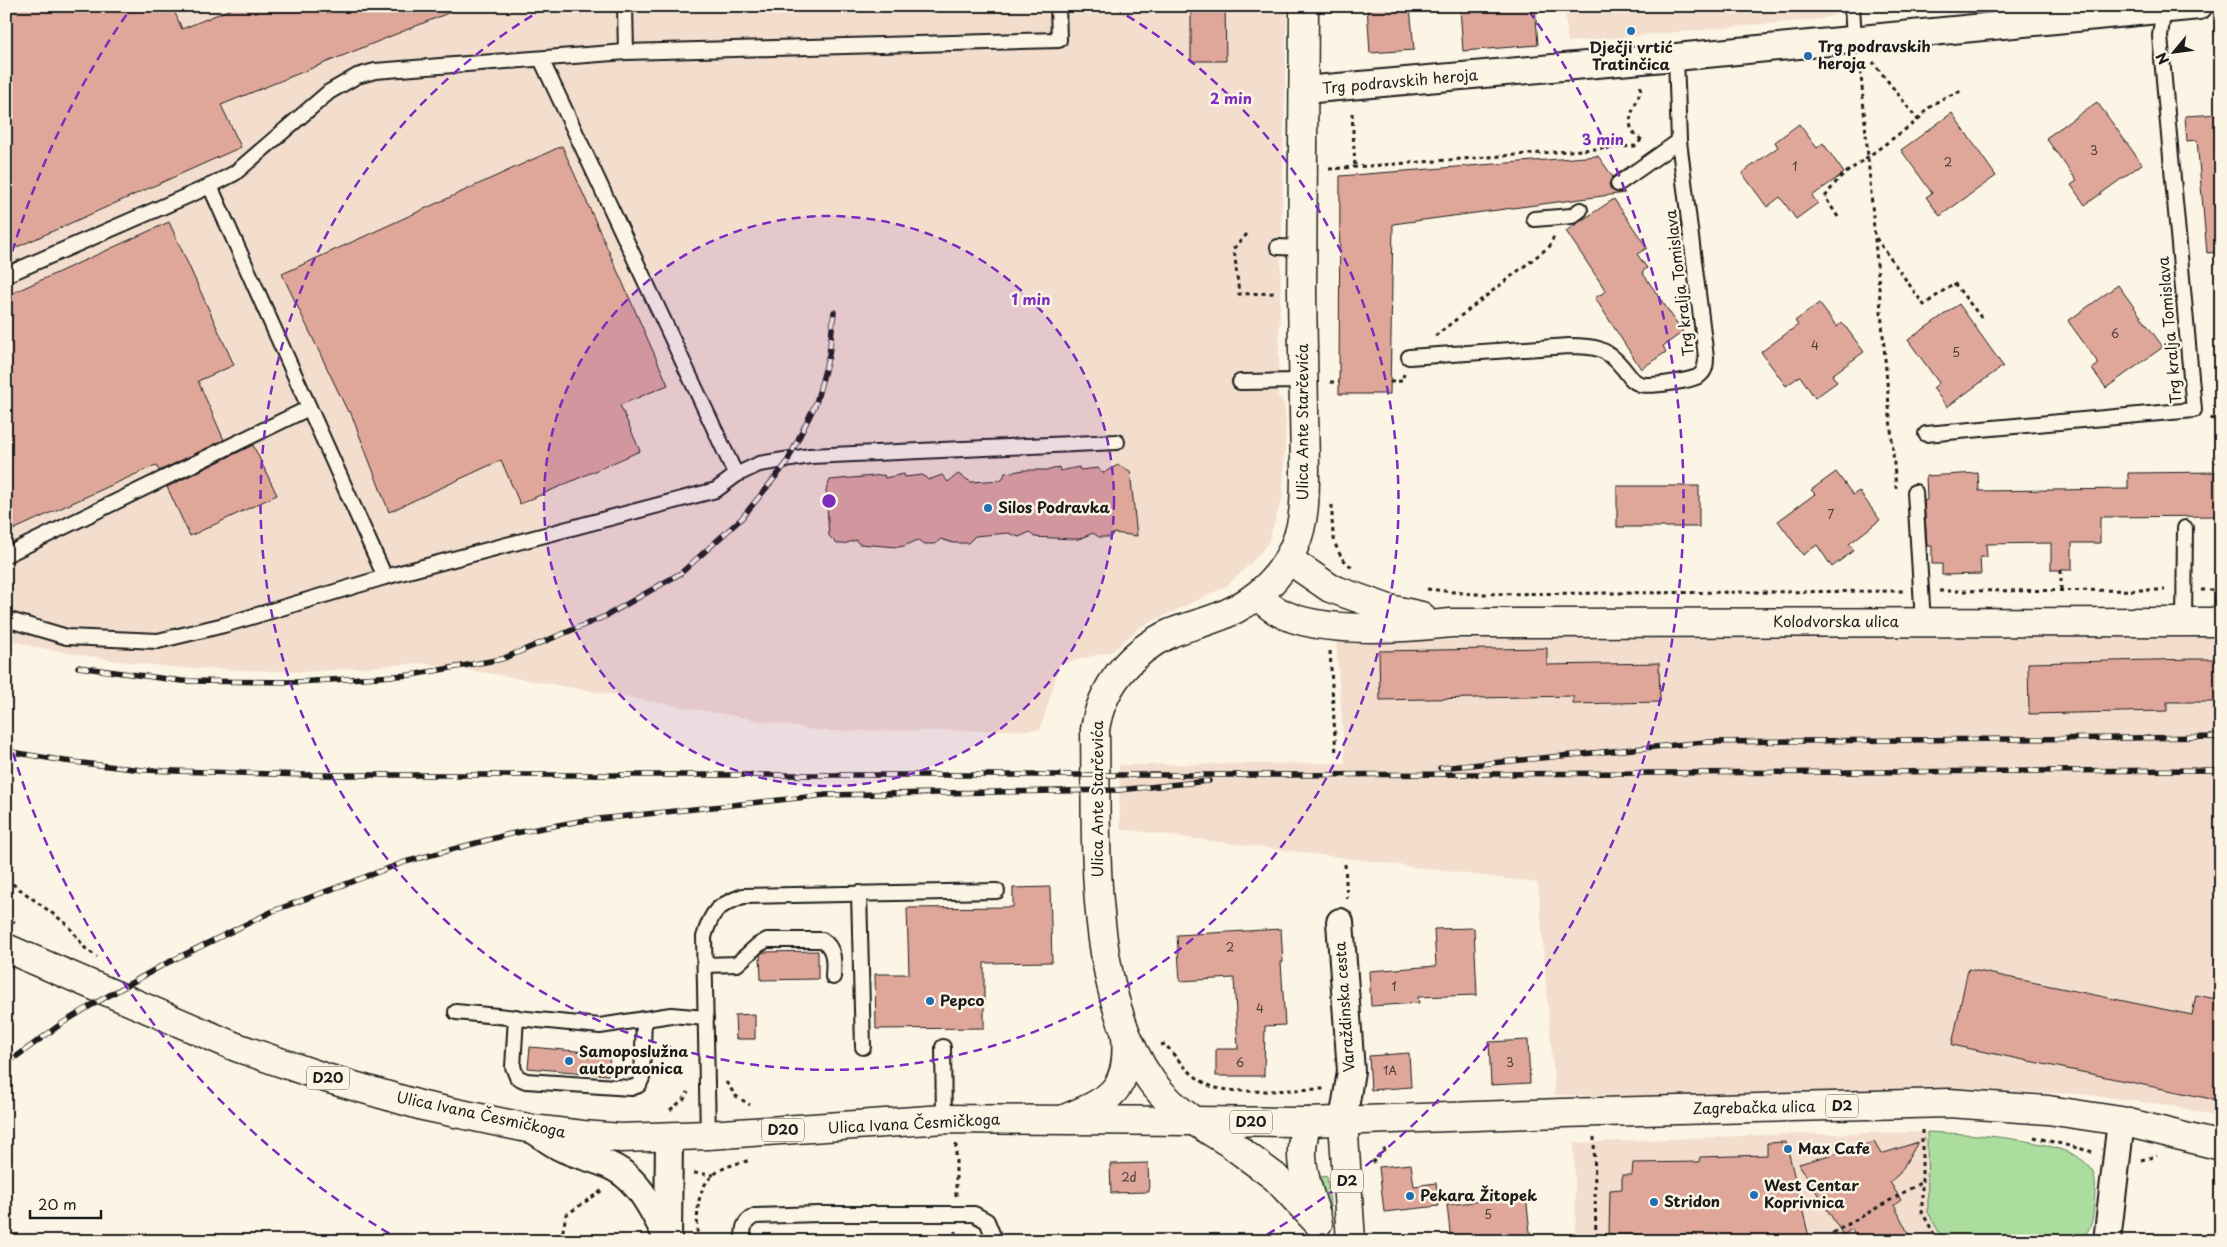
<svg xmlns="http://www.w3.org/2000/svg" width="2227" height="1247" viewBox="0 0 2227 1247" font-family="'Playpen Sans',sans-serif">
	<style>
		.built { fill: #f3dece }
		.green { fill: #abdd9f; stroke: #647c5e }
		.building { fill: #dfa79a; stroke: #1c1c1c }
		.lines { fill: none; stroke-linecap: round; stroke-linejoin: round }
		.lane-casing { stroke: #1c1c1c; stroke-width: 18 }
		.street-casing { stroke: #1c1c1c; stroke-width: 30 }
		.secondary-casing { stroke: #1c1c1c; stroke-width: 31 }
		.primary-casing { stroke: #1c1c1c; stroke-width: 31 }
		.path { stroke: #1c1c1c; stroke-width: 3; stroke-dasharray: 4 4; stroke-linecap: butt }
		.lane { stroke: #fcf5e5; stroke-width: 14 }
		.street { stroke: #fcf5e5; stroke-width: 26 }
		.secondary { stroke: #fcf5e5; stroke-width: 28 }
		.primary { stroke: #fcf5e5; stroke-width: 28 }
		.rail-casing { stroke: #1c1c1c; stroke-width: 5.5 }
		.rail { stroke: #fcf5e5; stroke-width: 4; stroke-dasharray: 11; stroke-linecap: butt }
		.ring { fill: none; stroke: #7b2cbf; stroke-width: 2.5; stroke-dasharray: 9 6 }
		.poi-dot { fill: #1f6fb2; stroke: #fcf5e5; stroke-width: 2 }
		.labels { text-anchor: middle; stroke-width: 5; stroke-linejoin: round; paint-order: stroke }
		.number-label { font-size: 12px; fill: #4d3f3c }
		.shield { fill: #fcf5e5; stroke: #5f5d58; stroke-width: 1 }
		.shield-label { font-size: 14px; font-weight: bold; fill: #1c1c1c }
		.poi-label { font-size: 15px; font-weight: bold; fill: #1c1c1c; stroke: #fcf5e5; text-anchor: start }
		.street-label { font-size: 15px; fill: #1c1c1c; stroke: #fcf5e5 }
		.centre { fill: #7b2cbf; stroke: #fcf5e5; stroke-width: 2.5 }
		.ring-label { font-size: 15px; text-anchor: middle; font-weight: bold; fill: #7b2cbf; stroke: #fcf5e5; stroke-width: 5; stroke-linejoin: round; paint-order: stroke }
	</style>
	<rect width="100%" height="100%" fill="#fcf5e5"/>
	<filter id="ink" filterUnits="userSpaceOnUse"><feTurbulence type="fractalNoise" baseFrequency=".02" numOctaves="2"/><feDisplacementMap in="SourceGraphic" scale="10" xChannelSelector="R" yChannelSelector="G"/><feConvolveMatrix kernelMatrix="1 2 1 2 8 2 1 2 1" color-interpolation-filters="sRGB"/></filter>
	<g filter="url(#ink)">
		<g class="built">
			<polygon points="6,6 1287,6 1278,396 1284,403 1286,423 1283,496 1268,543 1254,560 1227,586 1139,628 1113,651 1060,664 1040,730 820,731 488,673 421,663 305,672 180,668 118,661 34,647 6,639"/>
			<polygon points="1564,6 1839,6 1834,15 1822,19 1568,42"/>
			<polygon points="1523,637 2221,637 2221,1118 2174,1106 2081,1094 1951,1090 1796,1092 1681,1097 1555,1095 1538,883 1120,829 1119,765 1345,763 1336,642 1383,643"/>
			<polygon points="1927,1132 1928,1212 1944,1241 1576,1241 1574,1143 1761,1135"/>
		</g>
		<g class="green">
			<path d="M 1927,1132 C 1964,1134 2064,1137 2089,1166 C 2098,1177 2095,1190 2094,1203 C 2093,1218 2092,1234 2076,1241 L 1944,1241 L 1928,1212 Z"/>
			<polygon points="1327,1176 1332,1224 1329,1223 1316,1178"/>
		</g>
		<g class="building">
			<polygon points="6,6 172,6 182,29 238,6 463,7 221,105 241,147 6,252"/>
			<polygon points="1191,6 1225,6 1226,61 1191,61"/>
			<polygon points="1367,6 1410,6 1414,50 1370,53"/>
			<polygon points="1490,6 1535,6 1538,45 1463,51 1460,8"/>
			<polygon points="2097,102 2142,164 2085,205 2071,185 2077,181 2046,138"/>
			<polygon points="1952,113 1996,176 1940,216 1926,197 1932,193 1901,150"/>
			<polygon points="2221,114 2221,252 2207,253 2197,140 2187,141 2185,116"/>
			<polygon points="1799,124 1817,148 1823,143 1844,173 1812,196 1818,203 1796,219 1780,197 1767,207 1742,173 1778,147 1775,142"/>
			<polygon points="562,146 668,385 620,405 640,451 520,504 501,460 389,512 350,411 348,412 282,274"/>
			<polygon points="1598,156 1613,177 1609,184 1611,189 1618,193 1623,191 1625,193 1393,224 1390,394 1339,394 1340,176"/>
			<polygon points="1614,199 1647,248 1637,254 1647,268 1642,272 1683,332 1663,346 1666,352 1641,369 1595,298 1606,291 1566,231"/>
			<polygon points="169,222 234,365 198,381 224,440 159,471 156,465 6,533 6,296"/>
			<polygon points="2118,285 2163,347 2106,388 2092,369 2099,364 2068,321"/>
			<polygon points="1819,303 1837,327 1842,322 1864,352 1832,375 1837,382 1815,398 1800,376 1786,386 1761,352 1798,325 1795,321"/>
			<polygon points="1959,304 2003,366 1947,407 1933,388 1939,383 1908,340"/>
			<polygon points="253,445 277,495 190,536 167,487"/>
			<polygon points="1118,465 1130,471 1137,536 1114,533 1110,537 1099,537 1093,533 1079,539 1072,539 1034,537 1030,532 1019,537 1008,533 975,536 968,543 953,543 941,539 935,544 924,544 918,540 904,546 898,547 859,544 856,540 844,544 837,544 829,536 826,490 830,480 884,475 885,478 904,474 905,477 923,475 928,480 942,475 948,482 958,474 971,482 1002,480 1005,473 1025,470 1050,470 1059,467 1060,471 1079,467 1080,470 1098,468 1103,473"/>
			<polygon points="1836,472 1853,495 1859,491 1880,520 1849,544 1854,550 1832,567 1817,545 1803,555 1778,521 1815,494 1811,490"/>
			<polygon points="2221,472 2221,516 2100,517 2100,543 2072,543 2072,570 2051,570 2051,543 1986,544 1987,557 1980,557 1981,574 1942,575 1942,564 1932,564 1932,546 1927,546 1924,501 1927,500 1926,476 1978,473 1979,491 2128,489 2128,473"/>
			<rect x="1617" y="486" width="82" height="41"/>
			<polygon points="1547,648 1547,665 1659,663 1660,702 1573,704 1573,696 1380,700 1379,651"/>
			<polygon points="2193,659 2221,659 2221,702 2167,702 2167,711 2029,714 2028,663"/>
			<polygon points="1050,887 1052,962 984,963 984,1028 876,1029 875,974 909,974 907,908 1013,907 1013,888"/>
			<polygon points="1474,928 1477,995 1418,997 1419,1003 1371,1006 1369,971 1436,966 1434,929"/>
			<polygon points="1281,929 1283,962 1281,962 1285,1025 1265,1026 1264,1076 1216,1076 1216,1049 1238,1049 1234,978 1180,981 1177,935"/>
			<polygon points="818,951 818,979 761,980 760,955 763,952"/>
			<polygon points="1968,969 2192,1015 2196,995 2221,1000 2221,1101 1952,1045"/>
			<polygon points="755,1014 755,1039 736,1039 735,1015"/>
			<polygon points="1528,1040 1530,1083 1491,1085 1489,1042"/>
			<polygon points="530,1047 610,1054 608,1075 528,1068"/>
			<polygon points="1409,1053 1411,1087 1371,1090 1369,1056"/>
			<polygon points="1786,1142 1810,1241 1697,1241 1697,1235 1609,1234 1610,1190 1622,1189 1622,1175 1632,1175 1633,1163 1699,1162 1700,1157 1767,1155 1767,1143"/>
			<polygon points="1874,1142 1881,1154 1918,1142 1900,1173 1890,1182 1901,1200 1894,1205 1912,1241 1857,1241 1852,1229 1843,1235 1799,1164"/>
			<polygon points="1148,1163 1149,1192 1111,1193 1110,1164"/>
			<polygon points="1411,1164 1414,1186 1436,1183 1439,1206 1384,1212 1379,1167"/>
			<polygon points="1526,1196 1531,1241 1451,1241 1447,1205"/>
		</g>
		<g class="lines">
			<defs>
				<g id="lane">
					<polyline points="625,6 626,52"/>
					<polyline points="1852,6 1854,39"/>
					<polyline points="1618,184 1679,141"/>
					<polyline points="210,186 385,577"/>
					<polyline points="1534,219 1572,216 1580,210"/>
					<polyline points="1278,247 1302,248"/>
					<polyline points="6,275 210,186 235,173 329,92 357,76 375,71 626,52 1059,40 1058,6"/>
					<path d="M 1409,357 L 1569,346 C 1594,346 1606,347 1623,368 C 1629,375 1631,381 1640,384 C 1648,387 1693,381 1700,375 C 1706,370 1706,363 1706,357 L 1679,141 L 1676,57"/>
					<polyline points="1240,382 1303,381"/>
					<polyline points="1926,434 2194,410 2160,36 2164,6"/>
					<polyline points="736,475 759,464 810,456 1117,442"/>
					<polyline points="1915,492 1923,622"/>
					<polyline points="6,555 309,408"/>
					<polyline points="6,619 67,637 158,641 224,625 385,577 716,490 736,475 541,59"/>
					<polyline points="2184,622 2185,528"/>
					<polyline points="859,893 863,1047"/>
					<path d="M 705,965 L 737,964 L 758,945 L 767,940 L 822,940 C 835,948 834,962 833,977"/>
					<polyline points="456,1012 600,1026 671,1015 706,1018"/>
					<polyline points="516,1017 513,1067 517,1077 526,1081 631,1088 639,1085 642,1078 644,1019"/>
					<polyline points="943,1047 944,1119"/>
					<path d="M 708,1135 L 704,937 C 712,910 717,906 743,896 L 997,891"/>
					<path d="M 743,1241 C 743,1228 743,1222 755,1216 L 819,1214 L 974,1214 L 987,1221 L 995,1241"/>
				</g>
				<g id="street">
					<polyline points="1304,90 1676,57 2199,6"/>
					<polyline points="1340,922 1351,1071 1343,1121"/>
					<path d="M 532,1129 C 542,1135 553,1145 564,1149 C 584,1158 608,1161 625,1175 C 645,1191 656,1217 668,1239"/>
					<polyline points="668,1238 669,1137"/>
					<polyline points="2107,1241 2121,1121"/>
				</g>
				<g id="secondary">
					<polyline points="1288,559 1330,588 1389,609 1421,616"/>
					<path d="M 1258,596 C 1265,602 1271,608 1279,612 C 1320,635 1405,628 1451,623 L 2221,622"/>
					<path d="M 1064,1119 C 1111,1100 1130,1090 1126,1035"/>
					<path d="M 1194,1121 C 1178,1110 1164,1098 1152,1082 C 1087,992 1097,837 1095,730 C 1101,687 1131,651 1171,633 C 1183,628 1195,625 1207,621 C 1245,609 1278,585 1294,547 C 1305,523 1305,495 1305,469 L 1302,293 L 1304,6"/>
				</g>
				<g id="primary">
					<polyline points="6,948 236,1047 326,1078 423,1106 532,1129 583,1135 621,1138 708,1135 944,1119 1308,1122 1562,1113 1949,1103 2048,1110 2121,1121 2221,1146"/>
					<polyline points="1194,1121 1228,1142 1275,1177 1318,1223"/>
					<polyline points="1343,1121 1351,1241"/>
					<path d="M 1308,1122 C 1294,1154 1307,1187 1317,1218"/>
				</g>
			</defs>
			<use href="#lane" class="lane-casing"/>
			<use href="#street" class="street-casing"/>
			<use href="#secondary" class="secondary-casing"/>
			<use href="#primary" class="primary-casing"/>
			<g class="path">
				<polyline points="1860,63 1896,488"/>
				<path d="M 1641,86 C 1639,106 1617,123 1642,140"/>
				<polyline points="1352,113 1355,167"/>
				<path d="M 1918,120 C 1929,105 1944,96 1962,91"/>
				<polyline points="1329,169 1635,146 1641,140"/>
				<polyline points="1838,217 1825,197 1839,178 1918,120 1873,62"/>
				<polyline points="1247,234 1234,248 1239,294 1277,293"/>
				<polyline points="1876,238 1924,305 1954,283 1983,320"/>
				<polyline points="1435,336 1550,246 1554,236"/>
				<polyline points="1330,382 1339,382"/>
				<polyline points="1390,382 1402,381 1404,374"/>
				<polyline points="2210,418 2221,422"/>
				<path d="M 1332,505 C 1332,527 1331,553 1352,567"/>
				<polyline points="2061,570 2061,590"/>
				<polyline points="1427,589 1472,594 1903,591"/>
				<polyline points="2201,590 2221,590"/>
				<polyline points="1939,591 2165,590"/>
				<polyline points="1330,651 1336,755"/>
				<polyline points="1345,864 1347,899"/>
				<polyline points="6,879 68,925 85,948 97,957"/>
				<polyline points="6,918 15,922"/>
				<path d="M 1161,1045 L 1165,1044 C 1178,1060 1193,1079 1213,1087 C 1238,1095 1296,1089 1324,1089"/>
				<polyline points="726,1082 736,1096 750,1105"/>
				<polyline points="670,1110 684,1099 688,1092"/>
				<polyline points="1922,1130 1922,1212 1938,1241"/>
				<polyline points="1594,1137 1596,1241"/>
				<polyline points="2034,1137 2093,1152"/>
				<polyline points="2141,1160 2157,1156"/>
				<polyline points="1372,1163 1388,1145"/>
				<polyline points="694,1173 715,1175"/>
				<polyline points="956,1196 956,1144"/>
				<polyline points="1837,1240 1833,1233 1922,1182"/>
				<polyline points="551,1241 562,1235 566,1215 604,1189"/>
				<path d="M 697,1241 C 698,1208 693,1178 732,1165 C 738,1162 745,1163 751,1159"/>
				<polyline points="955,1241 955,1231"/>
			</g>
			<use href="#lane" class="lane"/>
			<use href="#street" class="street"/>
			<use href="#secondary" class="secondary"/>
			<use href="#primary" class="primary"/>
			<defs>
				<g id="rail">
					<polyline points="78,667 182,681 298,682 411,675 502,659 606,616 681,573 741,519 786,464 816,403 829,355 834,312"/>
					<polyline points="6,751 65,761 142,770 307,775 1277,775 2221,770"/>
					<polyline points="1440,768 1705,742 2221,737"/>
					<polyline points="6,1064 61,1024 92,1005 163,965 273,911 405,862 510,834 580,821 826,795 1119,790 1209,781"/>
				</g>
			</defs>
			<use href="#rail" class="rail-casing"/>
			<use href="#rail" class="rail"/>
		</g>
	</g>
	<circle cx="829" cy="501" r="285" fill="#7b2cbf" fill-opacity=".12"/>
	<g class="ring">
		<circle cx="829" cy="501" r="285"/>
		<path d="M1114 8A569 569 0 1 1 545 8"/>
		<path d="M402 1241A854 854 0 0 1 8 736M8 266A854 854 0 0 1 129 11M1529 11A854 854 0 0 1 1256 1241"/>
	</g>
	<g class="poi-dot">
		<circle cx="1631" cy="31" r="5"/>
		<circle cx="1808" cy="56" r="5"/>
		<circle cx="988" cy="508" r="5"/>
		<circle cx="930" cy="1001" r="5"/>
		<circle cx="569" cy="1061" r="5"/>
		<circle cx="1788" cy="1149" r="5"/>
		<circle cx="1754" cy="1195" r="5"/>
		<circle cx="1410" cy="1196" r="5"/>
		<circle cx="1654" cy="1202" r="5"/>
	</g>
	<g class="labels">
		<g class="number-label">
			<text x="2094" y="155">3</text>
			<text x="1948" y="167">2</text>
			<text x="1795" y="171">1</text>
			<text x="2115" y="338">6</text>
			<text x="1815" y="350">4</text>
			<text x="1956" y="357">5</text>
			<text x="1831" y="519">7</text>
			<text x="1230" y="952">2</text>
			<text x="1394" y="991">1</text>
			<text x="1260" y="1013">4</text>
			<text x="1240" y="1067">6</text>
			<text x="1510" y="1067">3</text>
			<text x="1390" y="1075">1A</text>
			<text x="1129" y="1182">2d</text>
			<text x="1488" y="1219">5</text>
		</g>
		<g class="shield">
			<rect x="307" y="1066.5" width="42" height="23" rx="4"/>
			<rect x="1826" y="1094.5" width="32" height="23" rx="4"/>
			<rect x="1230" y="1110.5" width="42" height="23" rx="4"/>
			<rect x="762" y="1118.5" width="42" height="23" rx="4"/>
			<rect x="1331" y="1169.5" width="32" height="23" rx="4"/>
		</g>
		<g class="shield-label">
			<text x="328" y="1083">D20</text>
			<text x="1842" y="1111">D2</text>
			<text x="1251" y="1127">D20</text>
			<text x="783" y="1135">D20</text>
			<text x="1347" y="1186">D2</text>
		</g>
		<g class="poi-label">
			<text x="1818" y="52">Trg podravskih<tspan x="1818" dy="17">heroja</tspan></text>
			<text x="1631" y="53" text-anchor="middle">Dječji vrtić<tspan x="1631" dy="17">Tratinčica</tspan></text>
			<text x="998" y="513">Silos Podravka</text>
			<text x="940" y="1006">Pepco</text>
			<text x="579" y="1057">Samoposlužna<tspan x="579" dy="17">autopraonica</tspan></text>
			<text x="1798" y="1154">Max Cafe</text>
			<text x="1764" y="1191">West Centar<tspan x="1764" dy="17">Koprivnica</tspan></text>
			<text x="1420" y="1201">Pekara Žitopek</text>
			<text x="1664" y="1207">Stridon</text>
		</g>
		<g class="street-label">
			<text transform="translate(1400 82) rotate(-5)" y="5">Trg podravskih heroja</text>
			<text transform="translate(1680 283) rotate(-97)" y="5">Trg kralja Tomislava</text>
			<text transform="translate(2170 330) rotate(-95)" y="5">Trg kralja Tomislava</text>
			<text transform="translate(1303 422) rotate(-90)" y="5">Ulica Ante Starčevića</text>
			<text x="1836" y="627">Kolodvorska ulica</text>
			<text transform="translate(1098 799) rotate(-90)" y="5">Ulica Ante Starčevića</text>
			<text transform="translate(1345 1007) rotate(-94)" y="5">Varaždinska cesta</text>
			<text transform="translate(1754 1108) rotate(-1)" y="5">Zagrebačka ulica</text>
			<text transform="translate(481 1115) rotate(12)" y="5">Ulica Ivana Česmičkoga</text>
			<text transform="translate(914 1124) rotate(-3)" y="5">Ulica Ivana Česmičkoga</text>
		</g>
	</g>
	<circle cx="829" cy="501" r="8" class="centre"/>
	<g class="ring-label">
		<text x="1231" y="104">2 min</text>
		<text x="1603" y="145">3 min</text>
		<text x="1031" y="305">1 min</text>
	</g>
	<rect width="2227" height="1247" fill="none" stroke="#fcf5e5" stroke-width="25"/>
	<rect x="12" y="12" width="2202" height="1222" fill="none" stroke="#1c1c1c" stroke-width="2" filter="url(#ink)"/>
	<g transform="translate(2174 52) rotate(241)" stroke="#fcf5e5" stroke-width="4" paint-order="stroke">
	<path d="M0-4L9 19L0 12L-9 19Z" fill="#1c1c1c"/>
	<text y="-8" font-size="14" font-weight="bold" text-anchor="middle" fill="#1c1c1c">N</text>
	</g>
	<path d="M30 1210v8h71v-8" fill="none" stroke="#1c1c1c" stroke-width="2.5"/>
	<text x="38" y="1210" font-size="15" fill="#1c1c1c" stroke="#fcf5e5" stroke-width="4" paint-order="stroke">20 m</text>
</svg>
